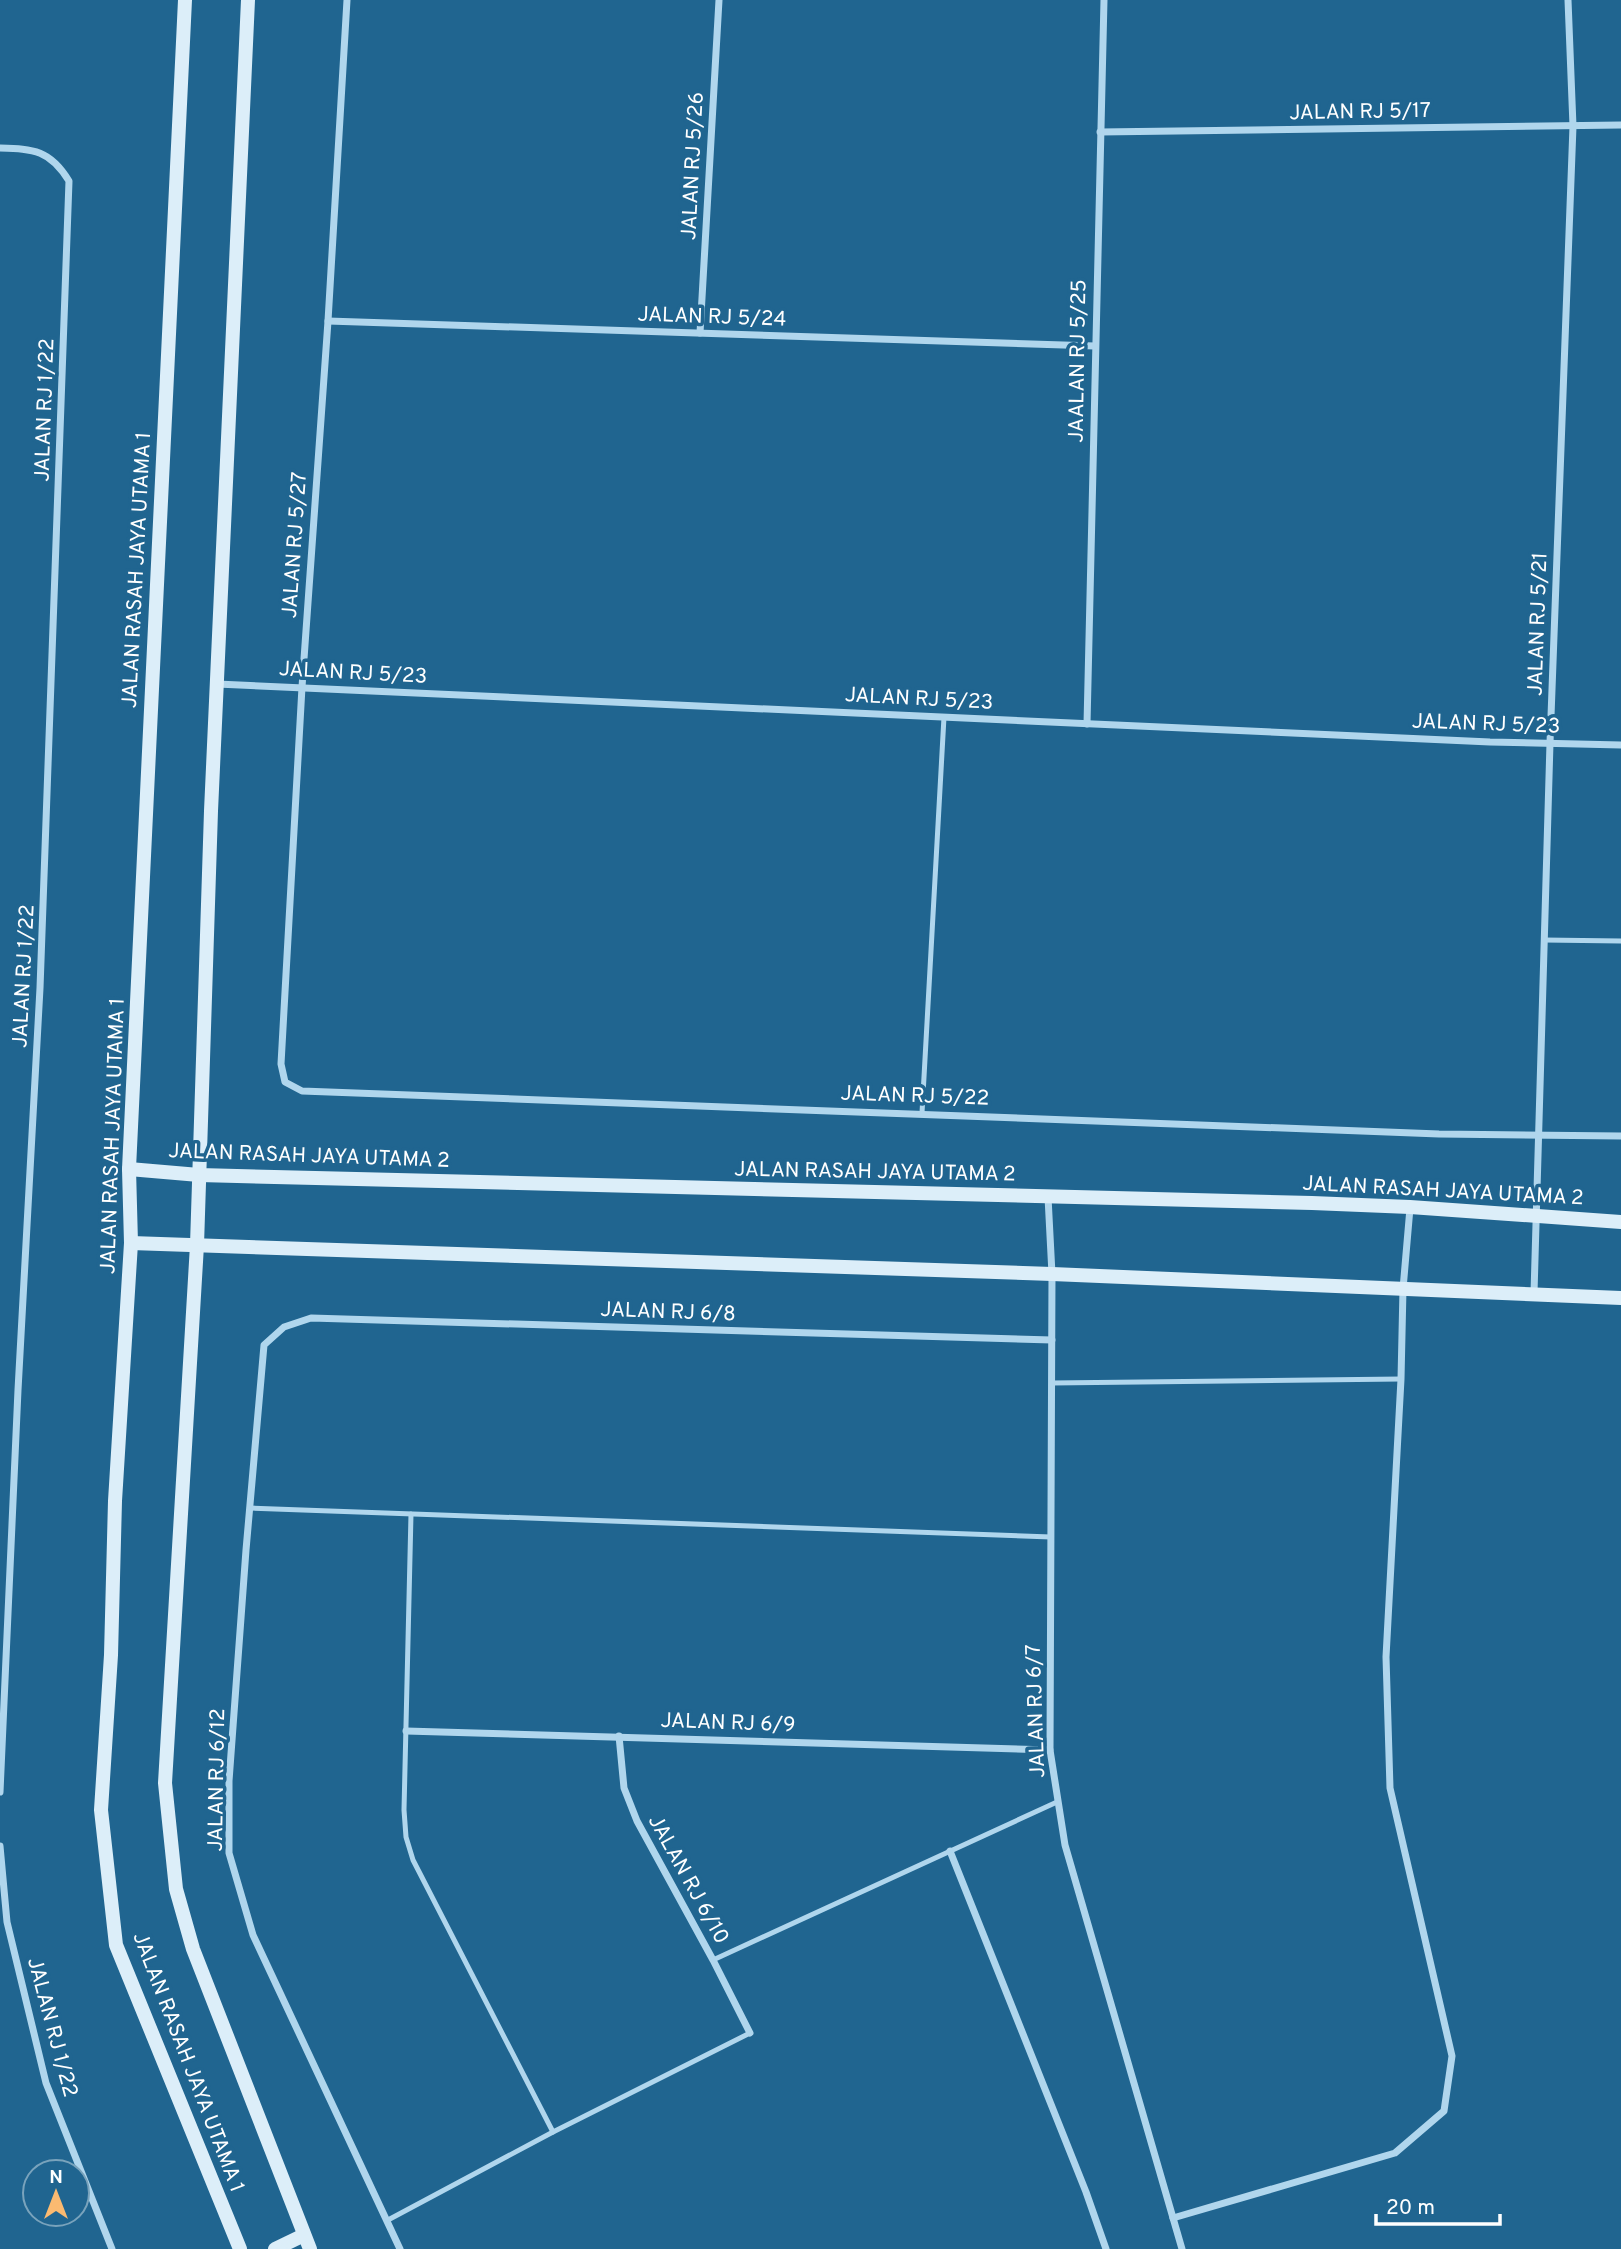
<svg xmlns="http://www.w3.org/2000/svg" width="1621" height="2249" viewBox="0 0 1621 2249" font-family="Overpass,sans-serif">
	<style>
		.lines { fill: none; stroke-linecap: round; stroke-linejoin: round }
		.lane { stroke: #b0d6ed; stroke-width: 5 }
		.street { stroke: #b0d6ed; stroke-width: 7 }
		.secondary { stroke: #dceef9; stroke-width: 14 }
		.labels { text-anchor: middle; stroke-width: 7; stroke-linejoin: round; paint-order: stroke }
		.street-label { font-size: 21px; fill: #fff; stroke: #206590 }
	</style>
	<rect width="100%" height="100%" fill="#206590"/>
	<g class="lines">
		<g class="lane">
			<polyline points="1544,940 1621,941"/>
			<polyline points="922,1113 944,717"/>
			<polyline points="1052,1383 1401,1379"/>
			<polyline points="250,1508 1051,1537"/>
			<polyline points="411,1514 404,1810 406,1837 413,1860 553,2132"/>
			<polyline points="713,1960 1057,1802"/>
			<polyline points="388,2220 553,2132 750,2033"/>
		</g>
		<g class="street">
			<polyline points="347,0 328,321 302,687 281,1064 285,1082 302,1091 1439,1134 1621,1136"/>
			<polyline points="1100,132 1621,125"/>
			<path d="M 0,148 C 34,149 50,150 69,181 L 40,988 L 18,1390 L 0,1792"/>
			<polyline points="328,321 1095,346"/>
			<polyline points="700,333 719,0"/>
			<polyline points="217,684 1490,742 1621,745"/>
			<polyline points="1087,724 1104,0"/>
			<polyline points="1048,1197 1052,1274 1050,1750 1065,1845 1182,2249"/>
			<polyline points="1534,1293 1550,743 1573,126 1568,0"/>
			<polyline points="406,1731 1050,1750"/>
			<polyline points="619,1736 624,1788 637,1821 713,1960 750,2033"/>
			<polyline points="0,1846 7,1922 46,2083 112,2249"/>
			<polyline points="950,1851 1086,2192 1106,2249"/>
			<polyline points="1173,2218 1395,2153 1444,2111 1452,2056 1390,1788 1386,1657 1401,1379 1403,1289 1410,1208"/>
			<polyline points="400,2249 253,1935 229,1853 229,1781 246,1550 264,1345 284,1327 311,1318 1052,1340"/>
		</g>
		<g class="secondary">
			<polyline points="185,0 129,1169 131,1243 115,1501 111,1655 101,1810 116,1945 240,2249"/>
			<polyline points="248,0 211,811 197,1245 165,1783 176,1889 193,1949 310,2249"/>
			<polyline points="129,1169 199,1175 1312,1203 1410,1207 1621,1222"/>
			<polyline points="131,1243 1052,1274 1621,1298"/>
			<polyline points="275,2249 304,2235"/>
		</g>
	</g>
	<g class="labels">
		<g class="street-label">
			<text transform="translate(1360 111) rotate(-1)" y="7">JALAN RJ 5/17</text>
			<text transform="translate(692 166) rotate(-87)" y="7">JALAN RJ 5/26</text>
			<text transform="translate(712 316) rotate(2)" y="7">JALAN RJ 5/24</text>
			<text transform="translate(1077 361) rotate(-89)" y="7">JAALAN RJ 5/25</text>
			<text transform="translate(44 410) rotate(-88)" y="7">JALAN RJ 1/22</text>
			<text transform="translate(294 545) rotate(-86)" y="7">JALAN RJ 5/27</text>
			<text transform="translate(136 570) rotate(-87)" y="7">JALAN RASAH JAYA UTAMA 1</text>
			<text transform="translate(1537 624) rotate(-88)" y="7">JALAN RJ 5/21</text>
			<text transform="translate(353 672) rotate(3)" y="7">JALAN RJ 5/23</text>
			<text transform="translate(919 698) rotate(3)" y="7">JALAN RJ 5/23</text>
			<text transform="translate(1486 723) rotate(2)" y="7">JALAN RJ 5/23</text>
			<text transform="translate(23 976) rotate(-87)" y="7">JALAN RJ 1/22</text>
			<text transform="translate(915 1095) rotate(2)" y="7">JALAN RJ 5/22</text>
			<text transform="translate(112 1136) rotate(-88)" y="7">JALAN RASAH JAYA UTAMA 1</text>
			<text transform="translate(309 1155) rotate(2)" y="7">JALAN RASAH JAYA UTAMA 2</text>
			<text transform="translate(875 1171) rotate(1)" y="7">JALAN RASAH JAYA UTAMA 2</text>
			<text transform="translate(1443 1190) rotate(3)" y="7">JALAN RASAH JAYA UTAMA 2</text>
			<text transform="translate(668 1311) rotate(2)" y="7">JALAN RJ 6/8</text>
			<text transform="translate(1035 1711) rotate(-92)" y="7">JALAN RJ 6/7</text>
			<text transform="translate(728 1722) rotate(2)" y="7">JALAN RJ 6/9</text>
			<text transform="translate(216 1780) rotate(-89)" y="7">JALAN RJ 6/12</text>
			<text transform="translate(689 1879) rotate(61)" y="7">JALAN RJ 6/10</text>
			<text transform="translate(53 2027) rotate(75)" y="7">JALAN RJ 1/22</text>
			<text transform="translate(189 2062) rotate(69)" y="7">JALAN RASAH JAYA UTAMA 1</text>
		</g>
	</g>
	<g transform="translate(56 2193)"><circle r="33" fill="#206590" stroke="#79a3bc" stroke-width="2"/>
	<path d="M0-5L12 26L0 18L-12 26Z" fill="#faba71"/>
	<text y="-10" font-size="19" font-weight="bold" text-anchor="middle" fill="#ffffff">N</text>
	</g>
	<path d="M1376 2214v10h124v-10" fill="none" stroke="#ffffff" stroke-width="3.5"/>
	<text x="1386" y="2214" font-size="21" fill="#ffffff" stroke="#206590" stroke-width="5" paint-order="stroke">20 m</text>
</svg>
